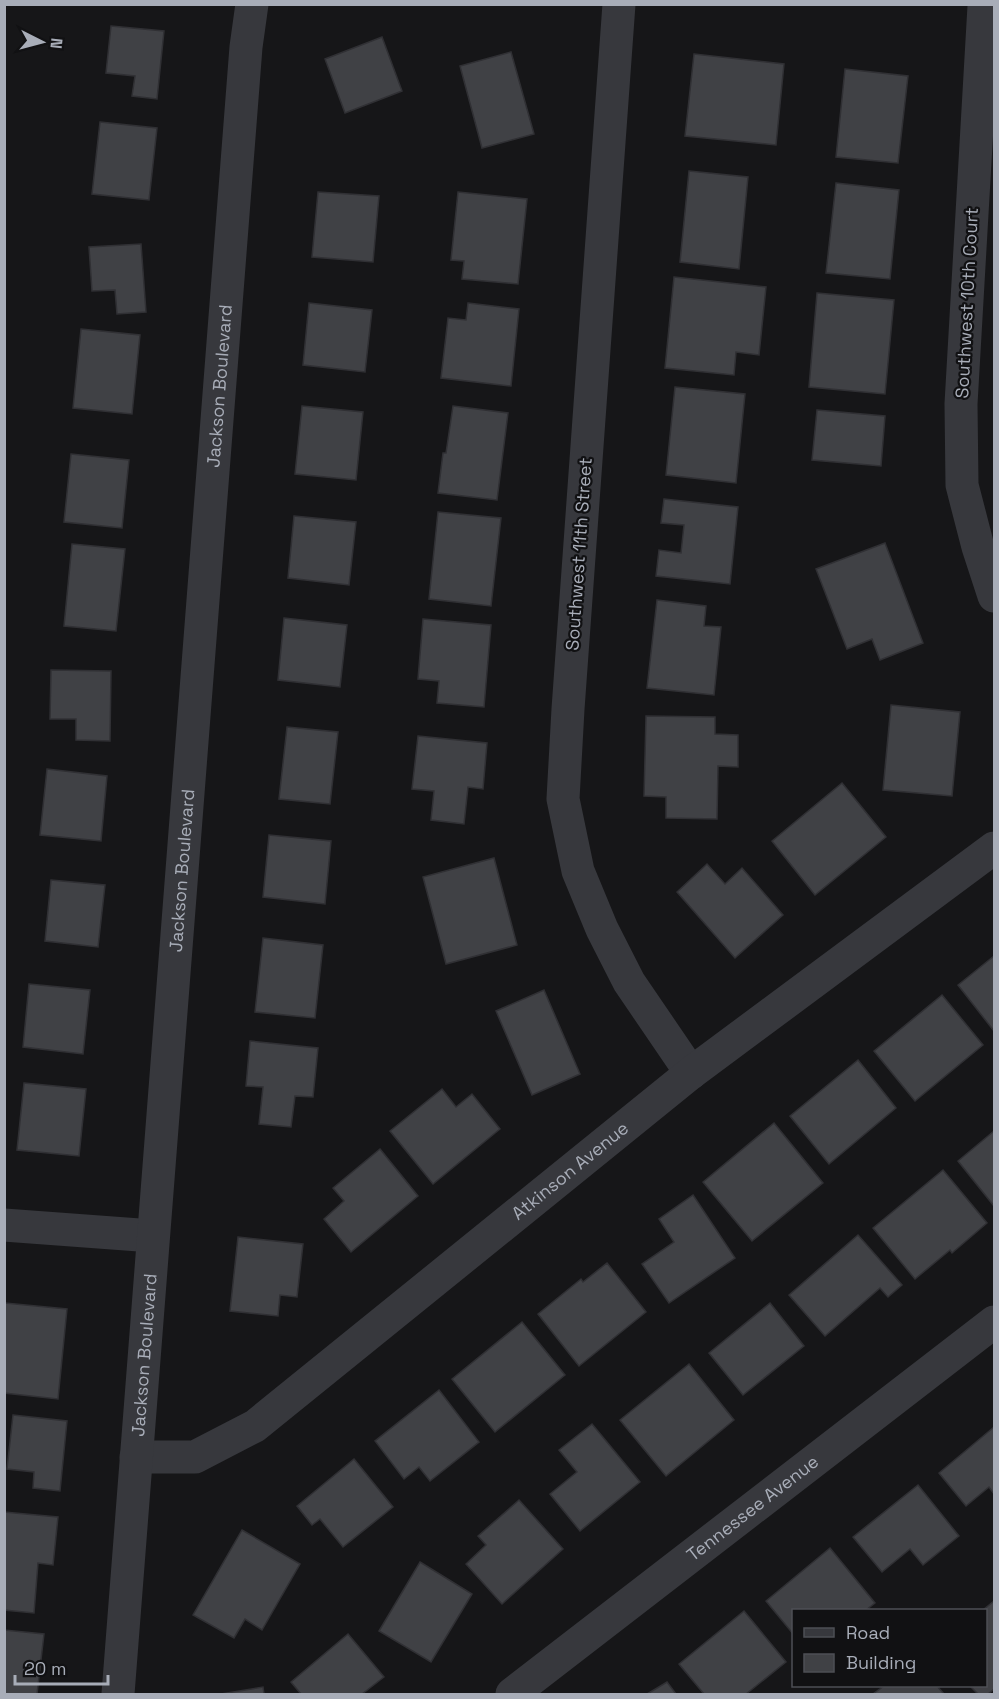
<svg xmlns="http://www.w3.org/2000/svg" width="999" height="1699" viewBox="0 0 999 1699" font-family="'Space Grotesk',sans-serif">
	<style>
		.building { fill: #404145; stroke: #303034; stroke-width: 1.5 }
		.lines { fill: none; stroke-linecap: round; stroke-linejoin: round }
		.street { stroke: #37383d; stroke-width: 33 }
		.labels { text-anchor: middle; stroke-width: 4.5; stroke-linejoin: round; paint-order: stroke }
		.street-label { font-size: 18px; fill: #a8adb8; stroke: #111113 }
	</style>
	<rect width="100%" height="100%" fill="#161618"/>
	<g class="building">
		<polygon points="111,26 164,31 157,99 132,96 135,76 106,73"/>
		<polygon points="382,37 402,91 345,113 325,59"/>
		<polygon points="511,52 534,134 482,148 460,66"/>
		<polygon points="694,54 784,64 776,145 685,136"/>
		<polygon points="845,69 908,76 898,163 836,157"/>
		<polygon points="100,122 157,128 149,200 92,194"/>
		<polygon points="689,171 748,177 739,269 680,262"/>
		<polygon points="836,183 899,190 890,279 826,273"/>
		<polygon points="318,192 379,196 373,262 312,257"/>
		<polygon points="458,192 527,199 518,284 462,279 464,261 451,260"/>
		<polygon points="141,244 146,312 117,314 115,290 92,291 89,247"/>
		<polygon points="674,277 766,287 759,355 736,352 734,375 665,368"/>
		<polygon points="817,293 894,300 885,394 809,387"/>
		<polygon points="309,303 372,310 365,372 303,365"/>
		<polygon points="468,303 519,309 511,386 441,378 448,318 466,320"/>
		<polygon points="81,329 140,335 132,414 73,408"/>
		<polygon points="675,387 745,394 736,483 666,475"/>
		<polygon points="302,406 363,412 356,480 295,474"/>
		<polygon points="453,406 508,413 497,500 438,493 443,453 446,453"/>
		<polygon points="817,410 885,416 881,466 812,460"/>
		<polygon points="71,454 129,460 122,528 64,522"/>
		<polygon points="664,499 738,507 730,584 656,576 659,550 681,553 684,525 661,523"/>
		<polygon points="438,512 501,518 491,606 429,599"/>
		<polygon points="294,516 356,522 349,585 288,578"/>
		<polygon points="885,543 923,643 880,660 872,639 847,649 816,569"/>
		<polygon points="72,544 125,549 116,631 64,626"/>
		<polygon points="657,600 706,606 704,626 721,627 714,695 647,688"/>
		<polygon points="284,618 347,625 340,687 278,680"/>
		<polygon points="423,619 491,625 484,707 437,703 439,681 418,679"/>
		<polygon points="51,670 111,671 110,741 76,740 76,719 50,719"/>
		<polygon points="891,705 960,712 952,796 883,790"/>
		<polygon points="646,716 715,717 715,734 738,735 738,767 718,766 717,819 666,818 666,797 644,796"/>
		<polygon points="287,727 338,732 330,804 279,799"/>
		<polygon points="418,736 487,743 483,789 468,787 464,824 431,820 434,791 412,789"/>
		<polygon points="47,769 107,776 101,841 40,835"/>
		<polygon points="842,783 886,837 815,895 772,841"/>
		<polygon points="269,835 331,841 325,904 263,897"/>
		<polygon points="494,858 517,945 446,964 423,877"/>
		<polygon points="707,864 725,884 742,868 783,915 735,958 677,892"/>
		<polygon points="51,880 105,885 98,947 45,941"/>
		<polygon points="263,938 323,945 315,1018 255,1012"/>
		<polygon points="994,956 994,1031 958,985"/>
		<polygon points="29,984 90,990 83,1054 23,1047"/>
		<polygon points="544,990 580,1074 532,1095 496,1011"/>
		<polygon points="942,995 983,1045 915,1101 874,1051"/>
		<polygon points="250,1041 318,1048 313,1097 295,1096 291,1127 259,1124 263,1087 246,1086"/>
		<polygon points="858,1060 896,1108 829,1164 790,1116"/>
		<polygon points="24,1083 86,1089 79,1156 17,1150"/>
		<polygon points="442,1089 456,1107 472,1094 500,1129 433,1184 390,1131"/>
		<polygon points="774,1123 823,1183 752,1241 703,1182"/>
		<polygon points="994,1131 994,1206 958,1161"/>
		<polygon points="380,1149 418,1196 351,1252 324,1219 344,1201 333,1188"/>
		<polygon points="943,1170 987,1223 952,1253 950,1250 915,1279 873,1228"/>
		<polygon points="693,1195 735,1258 669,1303 642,1264 674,1242 659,1219"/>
		<polygon points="858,1235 902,1285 888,1297 880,1288 825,1336 789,1295"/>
		<polygon points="238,1237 303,1244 297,1297 280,1295 278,1316 230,1311"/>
		<polygon points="607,1263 646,1312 579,1366 538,1314 581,1279 583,1282"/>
		<polygon points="5,1303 67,1309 58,1399 4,1393"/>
		<polygon points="770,1303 804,1346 743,1395 709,1353"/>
		<polygon points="522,1322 565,1375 495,1432 452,1379"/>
		<polygon points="689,1364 734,1420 666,1476 620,1420"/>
		<polygon points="439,1390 479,1442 430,1481 419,1467 404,1479 375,1441"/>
		<polygon points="13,1415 67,1421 60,1491 33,1488 34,1472 7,1469"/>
		<polygon points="592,1424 640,1482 580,1531 550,1494 577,1472 559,1450"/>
		<polygon points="994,1427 994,1494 989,1487 966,1506 939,1473"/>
		<polygon points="354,1459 393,1507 343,1547 320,1519 312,1525 297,1506"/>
		<polygon points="918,1485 959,1536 923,1565 910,1549 882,1572 853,1537"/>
		<polygon points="519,1500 563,1549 502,1604 466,1564 486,1545 478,1536"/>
		<polygon points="4,1512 58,1517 53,1565 38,1563 34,1613 4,1610"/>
		<polygon points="242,1530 300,1564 262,1630 245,1619 234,1638 193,1615"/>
		<polygon points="830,1548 875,1603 866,1610 794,1610 794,1635 766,1601"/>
		<polygon points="420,1562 472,1594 431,1662 379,1631"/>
		<polygon points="994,1601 994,1689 988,1694 978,1694 970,1686 986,1686 986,1610 983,1610"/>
		<polygon points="744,1611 786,1662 746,1694 704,1694 679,1664"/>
		<polygon points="4,1630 44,1634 37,1694 4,1694"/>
		<polygon points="348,1634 384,1677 362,1694 301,1694 291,1682"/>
		<polygon points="667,1682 676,1694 647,1694"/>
		<polygon points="884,1686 937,1686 944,1694 873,1694"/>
		<polygon points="263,1687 264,1694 221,1694"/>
	</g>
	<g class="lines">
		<g class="street">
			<polyline points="619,4 568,709 563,799 578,871 602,929 629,982 691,1073"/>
			<polyline points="984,6 961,404 962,485 978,547 994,596"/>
			<polyline points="4,1225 153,1236"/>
			<path id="s1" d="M 136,1457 L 195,1457 L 255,1426 L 691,1073 L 994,848"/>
			<path id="s2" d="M 118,1694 L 246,47 L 252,4"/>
			<path id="s3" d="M 512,1694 L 994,1322"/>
		</g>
	</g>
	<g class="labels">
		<g class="street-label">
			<text transform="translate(967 303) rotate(-87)" y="6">Southwest 10th Court</text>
			<text dy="6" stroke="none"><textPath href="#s2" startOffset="1312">Jackson Boulevard</textPath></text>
			<text transform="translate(579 554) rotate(-86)" y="6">Southwest 11th Street</text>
			<text dy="6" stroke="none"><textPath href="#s2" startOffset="826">Jackson Boulevard</textPath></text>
			<text dy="6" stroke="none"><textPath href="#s1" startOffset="532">Atkinson Avenue</textPath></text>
			<text dy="6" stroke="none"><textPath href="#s2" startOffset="340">Jackson Boulevard</textPath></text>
			<text dy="6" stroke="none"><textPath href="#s3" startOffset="304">Tennessee Avenue</textPath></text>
		</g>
	</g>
	<rect width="999" height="1699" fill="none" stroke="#a8adb8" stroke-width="12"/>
	<rect x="792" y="1609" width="195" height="78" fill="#111113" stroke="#4d4f55" stroke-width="1.5"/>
	<rect x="804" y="1628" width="30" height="9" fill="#37383d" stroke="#4d4f55" stroke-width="1.5"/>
	<text x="846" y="1639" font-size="18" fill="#a8adb8">Road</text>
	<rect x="804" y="1654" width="30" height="18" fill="#404145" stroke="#4d4f55" stroke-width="1.5"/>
	<text x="846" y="1669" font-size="18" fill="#a8adb8">Building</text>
	<g transform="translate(42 42) rotate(96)" stroke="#111113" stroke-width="4.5" paint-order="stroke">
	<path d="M0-4.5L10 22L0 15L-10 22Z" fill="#a8adb8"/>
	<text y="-9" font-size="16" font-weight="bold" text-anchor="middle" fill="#a8adb8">N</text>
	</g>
	<path d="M15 1675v9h93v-9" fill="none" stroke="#a8adb8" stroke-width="3"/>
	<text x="24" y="1675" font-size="18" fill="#a8adb8" stroke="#111113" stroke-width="4.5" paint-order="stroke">20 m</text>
</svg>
